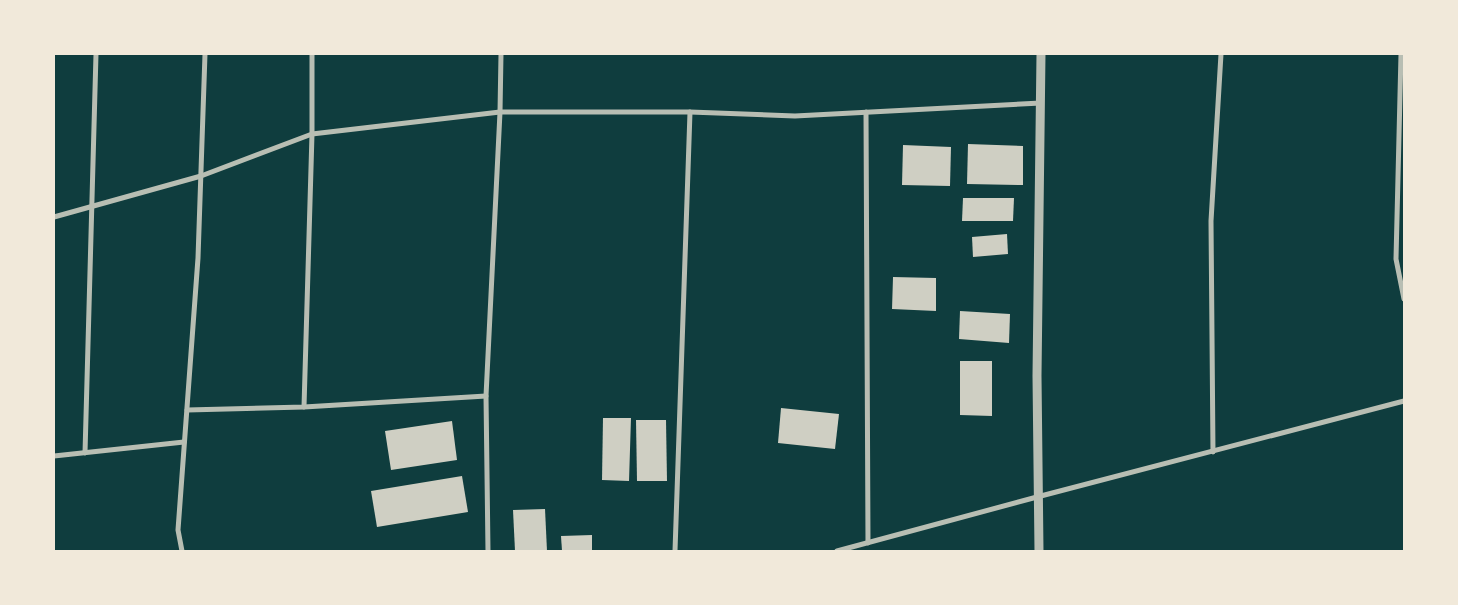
<svg xmlns="http://www.w3.org/2000/svg" width="1458" height="605" viewBox="0 0 1458 605" font-family="'PT Sans Narrow',sans-serif">
	<style>
		.building { fill: #cfcfc3 }
		.lines { fill: none; stroke-linecap: round; stroke-linejoin: round }
		.minor { stroke: #b8beb3; stroke-width: 5 }
		.tertiary { stroke: #b8beb3; stroke-width: 9 }
	</style>
	<rect width="100%" height="100%" fill="#0f3d3e"/>
	<g class="building">
		<polygon points="968,144 1023,146 1023,185 967,184"/>
		<polygon points="903,145 951,147 950,186 902,185"/>
		<polygon points="963,198 1014,198 1013,221 962,221"/>
		<polygon points="1007,234 1008,254 973,257 972,237"/>
		<polygon points="893,277 936,278 936,311 892,309"/>
		<polygon points="960,311 1010,314 1009,343 959,339"/>
		<polygon points="960,361 992,361 992,416 960,415"/>
		<polygon points="781,408 839,414 835,449 778,443"/>
		<polygon points="603,418 631,418 629,481 602,480"/>
		<polygon points="636,420 666,420 667,481 637,481"/>
		<polygon points="452,421 457,460 391,470 385,431"/>
		<polygon points="462,476 468,512 377,527 371,491"/>
		<polygon points="545,509 547,551 515,551 513,510"/>
		<polygon points="592,535 592,551 562,551 561,536"/>
	</g>
	<g class="lines">
		<g class="minor">
			<polyline points="1401,54 1396,259 1404,299"/>
			<polyline points="866,112 868,543"/>
			<polyline points="54,217 201,176 312,134 500,112 690,112 795,116 1041,103"/>
			<polyline points="304,407 486,396"/>
			<polyline points="187,410 304,407 312,134 312,54"/>
			<polyline points="1213,452 1211,221 1221,54"/>
			<polyline points="85,453 96,54"/>
			<polyline points="54,456 184,442"/>
			<polyline points="182,551 178,530 198,258 205,54"/>
			<polyline points="488,551 486,396 500,112 501,54"/>
			<polyline points="675,551 690,112"/>
			<polyline points="837,551 1037,497 1404,401"/>
		</g>
		<polyline class="tertiary" points="1039,551 1037,376 1041,54"/>
	</g>
	<rect width="1458" height="605" fill="none" stroke="#f1e9da" stroke-width="110"/>
</svg>
